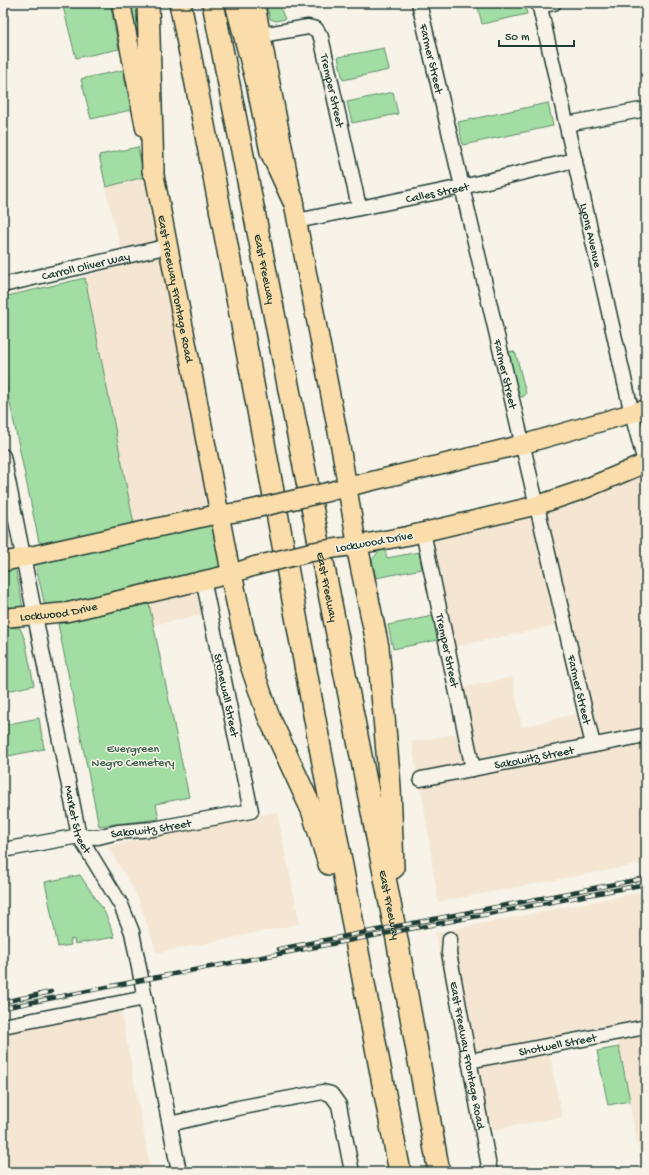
<svg xmlns="http://www.w3.org/2000/svg" width="649" height="1175" viewBox="0 0 649 1175" font-family="'Gochi Hand',sans-serif">
	<style>
		.built { fill: #f4e6d2 }
		.green { fill: #a2dda3; stroke: #608d6c }
		.lines { fill: none; stroke-linecap: round; stroke-linejoin: round }
		.minor-casing { stroke: #1f3d34; stroke-width: 17 }
		.major-casing { stroke: #1f3d34; stroke-width: 21 }
		.highway-casing { stroke: #1f3d34; stroke-width: 24 }
		.minor { stroke: #f7f3e8; stroke-width: 14 }
		.major { stroke: #fbddab; stroke-width: 18 }
		.highway { stroke: #fbddab; stroke-width: 21 }
		.rail-casing { stroke: #1f3d34; stroke-width: 4.5 }
		.rail { stroke: #f7f3e8; stroke-width: 3; stroke-dasharray: 9; stroke-linecap: butt }
		.major-bridge-casing { stroke: #1f3d34; stroke-width: 21; stroke-linecap: butt }
		.major-bridge { stroke: #fbddab; stroke-width: 18 }
		.labels { text-anchor: middle; stroke-width: 3; stroke-linejoin: round; paint-order: stroke }
		.street-label { font-size: 12px; fill: #1f3d34; stroke: #f7f3e8 }
		.park-label { font-size: 12px; fill: #395d4a; stroke: #f7f3e8 }
	</style>
	<rect width="100%" height="100%" fill="#f7f3e8"/>
	<filter id="ink" filterUnits="userSpaceOnUse"><feTurbulence type="fractalNoise" baseFrequency=".025" numOctaves="2"/><feDisplacementMap in="SourceGraphic" scale="8" xChannelSelector="R" yChannelSelector="G"/><feConvolveMatrix kernelMatrix="1 2 1 2 8 2 1 2 1" color-interpolation-filters="sRGB"/></filter>
	<g filter="url(#ink)">
		<g class="built">
			<polygon points="148,176 209,501 204,511 135,528 84,276 125,265 105,187"/>
			<polygon points="639,472 646,500 646,863 438,902 422,792 419,789 412,742 470,731 462,688 512,677 522,727 579,713 558,625 453,647 430,535"/>
			<polygon points="3,505 12,547 9,553 3,557"/>
			<polygon points="198,591 201,593 207,614 153,625 148,599"/>
			<polygon points="277,812 300,924 157,953 136,893 107,846"/>
			<polygon points="646,891 646,1172 643,1172 617,1039 549,1052 562,1117 476,1133 435,933"/>
			<polygon points="121,1011 151,1172 3,1172 3,1033"/>
		</g>
		<g class="green">
			<polygon points="62,3 110,3 119,49 76,58"/>
			<polygon points="126,3 139,3 145,87"/>
			<polygon points="266,3 278,3 285,19 276,21 270,19"/>
			<polygon points="477,3 525,3 527,14 482,24"/>
			<polygon points="384,48 389,70 343,80 338,57"/>
			<polygon points="123,70 131,110 91,119 81,79"/>
			<polygon points="393,92 398,114 352,123 347,102"/>
			<polygon points="548,103 553,126 463,145 458,122"/>
			<polygon points="138,147 144,177 106,187 99,155"/>
			<polygon points="85,278 134,524 42,544 41,542 39,542 3,370 3,297"/>
			<polygon points="513,351 516,354 526,394 523,397 518,396 508,357 509,352"/>
			<polygon points="212,523 220,567 143,584 87,602 45,606 36,567 37,563"/>
			<polygon points="385,550 387,558 419,552 422,569 376,578 372,560 379,551"/>
			<polygon points="14,568 16,571 23,608 3,612 3,569"/>
			<polygon points="149,604 189,797 156,804 159,819 99,826 58,624"/>
			<polygon points="433,616 438,640 393,649 388,625"/>
			<polygon points="3,627 20,628 25,640 34,685 3,692"/>
			<polygon points="39,718 44,749 3,757 3,725"/>
			<polygon points="80,875 104,911 115,937 75,944 74,939 70,940 71,945 58,947 45,882"/>
			<polygon points="619,1047 630,1101 608,1105 597,1051"/>
		</g>
		<g class="lines">
			<defs>
				<g id="minor">
					<path id="s1" d="M 419,3 L 593,745"/>
					<path id="s2" d="M 539,3 L 632,414 L 646,466"/>
					<polyline points="539,6 554,3"/>
					<path id="s3" d="M 261,35 L 308,27 L 316,29 L 321,37 L 359,207"/>
					<polyline points="567,124 646,109"/>
					<path id="s4" d="M 297,221 L 462,187 L 575,160"/>
					<path id="s5" d="M 3,285 L 169,246"/>
					<path id="s6" d="M 3,456 L 79,836 L 121,905 L 132,932 L 179,1172"/>
					<path id="s7" d="M 423,532 L 473,769"/>
					<path id="s8" d="M 421,779 L 646,735"/>
					<path id="s9" d="M 3,850 L 79,836 L 98,837 L 118,832 L 153,829 L 251,811 L 203,579"/>
					<path id="s10" d="M 450,939 L 449,953 L 490,1172"/>
					<polyline points="3,1026 145,998"/>
					<path id="s11" d="M 469,1061 L 646,1027"/>
					<polyline points="170,1124 238,1108 323,1092 331,1094 339,1105 352,1172"/>
				</g>
				<g id="major">
					<polyline points="121,3 145,128"/>
					<polyline points="255,3 342,455 357,546"/>
					<path id="s12" d="M 151,157 L 231,574"/>
					<polyline points="335,490 524,444 646,409"/>
					<polyline points="345,547 407,536 538,505 582,490 646,463"/>
					<path d="M 3,562 L 209,516 C 221,513 232,514 244,511"/>
					<path id="s13" d="M 3,618 L 68,612 L 231,574 L 255,566"/>
				</g>
				<g id="highway">
					<polyline points="148,3 153,171"/>
					<path d="M 180,3 C 258,392 324,783 400,1172"/>
					<path id="s14" d="M 213,3 L 396,934 L 439,1172"/>
					<polyline points="236,3 257,83 271,152 293,200"/>
					<polyline points="357,546 378,647 390,787 393,868"/>
					<polyline points="231,574 250,662 268,715 312,810 329,864"/>
				</g>
			</defs>
			<use href="#minor" class="minor-casing"/>
			<use href="#major" class="major-casing"/>
			<use href="#highway" class="highway-casing"/>
			<use href="#minor" class="minor"/>
			<use href="#major" class="major"/>
			<use href="#highway" class="highway"/>
			<defs>
				<g id="rail">
					<polyline points="279,949 646,878"/>
					<polyline points="3,1002 51,992"/>
					<polyline points="3,1008 142,980 646,884"/>
				</g>
			</defs>
			<use href="#rail" class="rail-casing"/>
			<use href="#rail" class="rail"/>
			<defs>
				<g id="major-bridge">
					<polyline points="244,511 332,491"/>
					<polyline points="255,566 311,552 344,547"/>
				</g>
			</defs>
			<use href="#major-bridge" class="major-bridge-casing"/>
			<use href="#major-bridge" class="major-bridge"/>
		</g>
	</g>
	<g class="labels">
		<g class="street-label">
			<text dy="4" stroke="none"><textPath href="#s1" startOffset="57">Farmer Street</textPath></text>
			<text dy="4" stroke="none"><textPath href="#s3" startOffset="120">Tremper Street</textPath></text>
			<text dy="4" stroke="none"><textPath href="#s4" startOffset="143">Calles Street</textPath></text>
			<text dy="4" stroke="none"><textPath href="#s2" startOffset="238">Lyons Avenue</textPath></text>
			<text dy="4" stroke="none"><textPath href="#s5" startOffset="85">Carroll Oliver Way</textPath></text>
			<text dy="4" stroke="none"><textPath href="#s14" startOffset="271">East Freeway</textPath></text>
			<text dy="4" stroke="none"><textPath href="#s12" startOffset="134">East Freeway Frontage Road</textPath></text>
			<text dy="4" stroke="none"><textPath href="#s1" startOffset="381">Farmer Street</textPath></text>
			<text transform="translate(374 541) rotate(-10)" y="4">Lockwood Drive</text>
			<text dy="4" stroke="none"><textPath href="#s14" startOffset="595">East Freeway</textPath></text>
			<text dy="4" stroke="none"><textPath href="#s13" startOffset="56">Lockwood Drive</textPath></text>
			<text dy="4" stroke="none"><textPath href="#s7" startOffset="121">Tremper Street</textPath></text>
			<text dy="4" stroke="none"><textPath href="#s1" startOffset="705">Farmer Street</textPath></text>
			<text transform="translate(227 695) rotate(78)" y="4">Stonewall Street</text>
			<text dy="4" stroke="none"><textPath href="#s8" startOffset="115">Sakowitz Street</textPath></text>
			<text dy="4" stroke="none"><textPath href="#s6" startOffset="371">Market Street</textPath></text>
			<text dy="4" stroke="none"><textPath href="#s9" startOffset="150">Sakowitz Street</textPath></text>
			<text dy="4" stroke="none"><textPath href="#s14" startOffset="919">East Freeway</textPath></text>
			<text dy="4" stroke="none"><textPath href="#s11" startOffset="90">Shotwell Street</textPath></text>
			<text dy="4" stroke="none"><textPath href="#s10" startOffset="118">East Freeway Frontage Road</textPath></text>
		</g>
		<g class="park-label">
			<text x="133" y="752">Evergreen<tspan x="133" dy="14">Negro Cemetery</tspan></text>
		</g>
	</g>
	<rect width="649" height="1175" fill="none" stroke="#f7f3e8" stroke-width="16"/>
	<rect x="8" y="8" width="633" height="1159" fill="none" stroke="#1f3d34" stroke-width="1.5" filter="url(#ink)"/>
	<path d="M499 40v6h75v-6" fill="none" stroke="#1f3d34" stroke-width="2"/>
	<text x="505" y="40" font-size="12" fill="#1f3d34" stroke="#f7f3e8" stroke-width="3" paint-order="stroke">50 m</text>
</svg>
